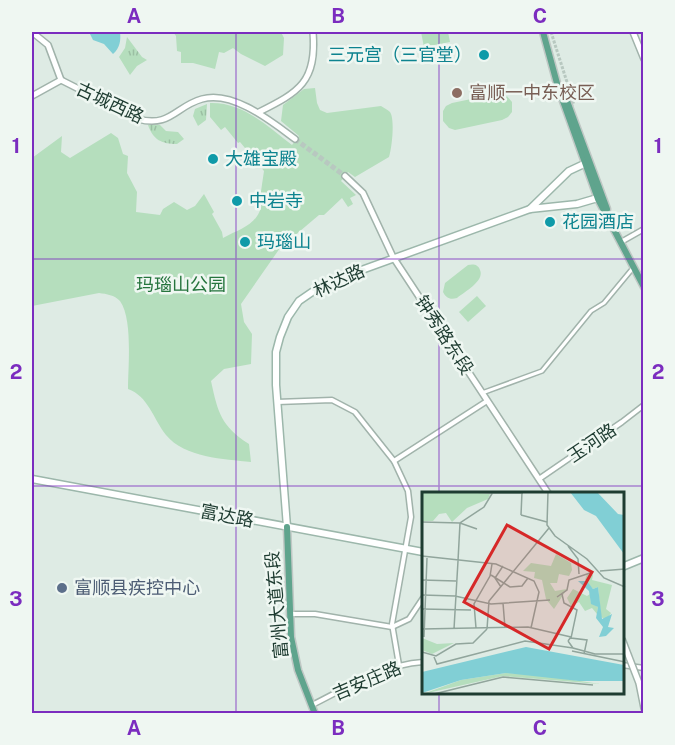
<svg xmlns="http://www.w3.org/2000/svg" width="675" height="745" viewBox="0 0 675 745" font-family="'Public Sans','Noto Sans SC',sans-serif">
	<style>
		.grass { fill: url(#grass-tufts) }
		.park { fill: #b5debd }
		.water { fill: #81cfd5 }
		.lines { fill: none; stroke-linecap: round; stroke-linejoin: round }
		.pedestrian-tunnel { stroke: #b8c8c0; stroke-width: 3; stroke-dasharray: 3 1.5; stroke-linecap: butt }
		.tertiary-tunnel { stroke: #b8c8c0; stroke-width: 5; stroke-dasharray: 5 2.5; stroke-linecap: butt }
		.pedestrian-casing { stroke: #a1b3ab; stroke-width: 6 }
		.minor-casing { stroke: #a1b3ab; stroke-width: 7 }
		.tertiary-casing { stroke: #a1b3ab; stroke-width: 8 }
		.secondary-casing { stroke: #9cb7ab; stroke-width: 9 }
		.primary-casing { stroke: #c0c8c5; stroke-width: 9 }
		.pedestrian { stroke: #fff; stroke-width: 3 }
		.minor { stroke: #fff; stroke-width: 4 }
		.tertiary { stroke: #fff; stroke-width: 5 }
		.secondary { stroke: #fff; stroke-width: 6 }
		.primary { stroke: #5fa48d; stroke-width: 6 }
		.tertiary-bridge-casing { stroke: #a1b3ab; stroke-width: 8; stroke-linecap: butt }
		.tertiary-bridge { stroke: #fff; stroke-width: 5 }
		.grid { fill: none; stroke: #7b2cbf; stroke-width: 1.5; stroke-opacity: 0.55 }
		.culture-dot { fill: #0f9aa8; stroke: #eff7f2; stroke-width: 2 }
		.education-dot { fill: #8d6e63; stroke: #eff7f2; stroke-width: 2 }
		.service-dot { fill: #5c6f8a; stroke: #eff7f2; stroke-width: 2 }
		.labels { text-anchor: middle; stroke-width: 5; stroke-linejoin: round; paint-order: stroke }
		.culture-label { font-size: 18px; fill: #0d838f; stroke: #eff7f2; text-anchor: start }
		.education-label { font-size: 18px; fill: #785e54; stroke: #eff7f2; text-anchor: start }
		.street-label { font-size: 18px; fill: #1e3c31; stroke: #eff7f2 }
		.park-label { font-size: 18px; fill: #26753e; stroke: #eff7f2 }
		.service-label { font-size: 18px; fill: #4e5e75; stroke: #eff7f2; text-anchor: start }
		.inset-road { fill: none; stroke: #91a59c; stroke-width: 1.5 }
		.view { fill: #d62828; fill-opacity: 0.15; stroke: #d62828; stroke-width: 3 }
		.inset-edge { fill: none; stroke: #1e3c31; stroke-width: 3 }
		.neatline { fill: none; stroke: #7b2cbf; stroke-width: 2 }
		.grid-label { font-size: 20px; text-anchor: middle; font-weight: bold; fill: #7b2cbf }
	</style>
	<defs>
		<pattern id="grass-tufts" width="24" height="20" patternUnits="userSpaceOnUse" patternTransform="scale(1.5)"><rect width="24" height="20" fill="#b5debd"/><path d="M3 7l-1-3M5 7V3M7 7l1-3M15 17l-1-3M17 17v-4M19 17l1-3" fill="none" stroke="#9bbfa3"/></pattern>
	</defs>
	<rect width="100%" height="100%" fill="#deebe4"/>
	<g class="grass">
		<polygon points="127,37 142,57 147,60 137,66 130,75 119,57 125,48"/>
		<polygon points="207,104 206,120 198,126 193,116 195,109"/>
		<path d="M 148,125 L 160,125 L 166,131 L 178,132 L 184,139 L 177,144 C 162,144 153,140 148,125 Z"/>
	</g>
	<g class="park">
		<polygon points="173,32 281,32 284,38 283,55 265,66 241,54 233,48 224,53 219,52 215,69 193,63 181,63 181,52 177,51 176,36"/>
		<polygon points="421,32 448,32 450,42 424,47"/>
		<path d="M 315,88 L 317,103 L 320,110 L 327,113 L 381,106 C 384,108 388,110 390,112 C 395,119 392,148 389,157 L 355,177 L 348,172 L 341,181 L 356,195 L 350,198 L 353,204 L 348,207 L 342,198 L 324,215 L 319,215 L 280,248 L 241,304 L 244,322 L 252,334 L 251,364 L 224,369 L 211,381 C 218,413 221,426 249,444 L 251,462 C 224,459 185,458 166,435 C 153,418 148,396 128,389 C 128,367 133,319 120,301 C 114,295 107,294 99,293 L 32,306 L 32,158 L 62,136 L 61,152 L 70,158 L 111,133 L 118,138 L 123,154 L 128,156 L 127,173 L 137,192 L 136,212 L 160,215 L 163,209 L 174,202 L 187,210 L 195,206 L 204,194 L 214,212 L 212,214 L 222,232 L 223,238 C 242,228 260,224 262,201 L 260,198 L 264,171 L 240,142 L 238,143 L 225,127 L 221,130 L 210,117 L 210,103 C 243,102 267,126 292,145 L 299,136 L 281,121 L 283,105 L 304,89 Z"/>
		<polygon points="500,93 506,95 512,102 512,112 508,117 502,120 455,130 449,128 443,121 443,111 446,106 452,103"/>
		<path d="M 468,265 C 473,264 478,264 480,270 C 485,281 464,292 457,298 C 450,300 446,298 443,292 L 445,283 Z"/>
		<polygon points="477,296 486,306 468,322 459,312"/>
	</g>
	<path class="water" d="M 89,32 L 120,32 C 121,40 120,48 113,54 L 104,44 L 93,40 Z"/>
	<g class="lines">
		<polyline class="pedestrian-tunnel" points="551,32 574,104 568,106"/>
		<polyline class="tertiary-tunnel" points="295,139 345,176"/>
		<defs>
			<polyline id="pedestrian" points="482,393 542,371 591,311 604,303 633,268"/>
			<g id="minor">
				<polyline points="621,242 644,229"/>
				<polyline points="277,402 332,400 355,412 394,461 408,491 411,517 392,624 399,665"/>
				<polyline points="394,461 487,401"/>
				<polyline points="539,479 622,422 644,405"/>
				<polyline points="291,614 315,614 392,627 409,619 423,598"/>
				<polyline points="622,665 644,668"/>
				<path d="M 312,705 C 348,687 382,665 423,662"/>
			</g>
			<g id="tertiary">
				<polyline points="32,32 48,45 61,80"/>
				<polyline points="633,32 644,59"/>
				<path d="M 61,80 L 138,119 C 170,128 176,106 202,99 C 233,90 272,122 295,139"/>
				<polyline points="32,96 61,80"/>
				<path d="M 259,112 C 299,92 317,82 313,32"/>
				<polyline points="345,176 363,193 393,257 548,493"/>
				<polyline points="639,683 644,708"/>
			</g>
			<g id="secondary">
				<polyline points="530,209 569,171 584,164"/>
				<polyline points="32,479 423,552"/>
				<polyline points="287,527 276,385 276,352 280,337 288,317 299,301 315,290 334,280 530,209 577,204 601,197"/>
				<polyline points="622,567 644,558"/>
			</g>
			<g id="primary">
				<polyline points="543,32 558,87 598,199 644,287"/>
				<polyline points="567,101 607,209"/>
				<polyline points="287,527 291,637 298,670 315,714"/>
			</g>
		</defs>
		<use href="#pedestrian" class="pedestrian-casing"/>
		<use href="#minor" class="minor-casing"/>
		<use href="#tertiary" class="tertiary-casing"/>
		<use href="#secondary" class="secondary-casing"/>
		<use href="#primary" class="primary-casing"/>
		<use href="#pedestrian" class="pedestrian"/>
		<use href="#minor" class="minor"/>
		<use href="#tertiary" class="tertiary"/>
		<use href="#secondary" class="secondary"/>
		<use href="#primary" class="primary"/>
		<defs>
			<polyline id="tertiary-bridge" points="622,639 639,683"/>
		</defs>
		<use href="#tertiary-bridge" class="tertiary-bridge-casing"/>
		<use href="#tertiary-bridge" class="tertiary-bridge"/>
	</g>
	<path class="grid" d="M 236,32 L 236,714M 439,32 L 439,493M 32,259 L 644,259M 32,486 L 644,486M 439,692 L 439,714"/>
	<g class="culture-dot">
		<circle cx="484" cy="55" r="6"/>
		<circle cx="213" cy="159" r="6"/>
		<circle cx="237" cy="201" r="6"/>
		<circle cx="550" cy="222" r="6"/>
		<circle cx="245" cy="242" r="6"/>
	</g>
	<circle class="education-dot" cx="457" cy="93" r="6"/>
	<circle class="service-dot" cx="62" cy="588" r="6"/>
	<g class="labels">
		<g class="culture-label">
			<text x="472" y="61" text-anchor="end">三元宫（三官堂）</text>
			<text x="225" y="165">大雄宝殿</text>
			<text x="249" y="207">中岩寺</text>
			<text x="562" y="228">花园酒店</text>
			<text x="257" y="248">玛瑙山</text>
		</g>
		<g class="education-label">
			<text x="469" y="99">富顺一中东校区</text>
		</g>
		<g class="street-label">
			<text transform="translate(110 103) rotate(25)" y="6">古城西路</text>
			<text transform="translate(339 281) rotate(-25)" y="6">林达路</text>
			<text transform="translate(444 335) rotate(57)" y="6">钟秀路东段</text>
			<text transform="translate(592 443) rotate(-34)" y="6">玉河路</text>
			<text transform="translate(227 516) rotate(11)" y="6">富达路</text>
			<text transform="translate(277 605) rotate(-95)" y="6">富州大道东段</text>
			<text transform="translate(367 681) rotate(-23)" y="6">吉安庄路</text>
		</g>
		<g class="park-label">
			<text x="181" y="291">玛瑙山公园</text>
		</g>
		<g class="service-label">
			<text x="74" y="594">富顺县疾控中心</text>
		</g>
	</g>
	<g transform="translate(422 492)">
		<rect width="202" height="202" fill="#deebe4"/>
		<path d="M 0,146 L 15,152 L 32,151 L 10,162 L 0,158 Z" fill="#b5debd"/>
		<path d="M 0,0 L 49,0 L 68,2 L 66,7 L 45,16 L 30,30 L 24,21 L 17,22 L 11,29 L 0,29 ZM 134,62 L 149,71 L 150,78 L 147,84 L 137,82 L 135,91 L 128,91 L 133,99 L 145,97 L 132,117 L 124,107 L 120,88 L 112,86 L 113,80 L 101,79 L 109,71 L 129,74 ZM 165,82 L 171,83 L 170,88 L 190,93 L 184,117 L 189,121 L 184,128 L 179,125 L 176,95 L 171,97 L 163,88 ZM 151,97 L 165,104 L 168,102 L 169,111 L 176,115 L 175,122 L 170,116 L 163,119 L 157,110 L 149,114 L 145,106 ZM 84,181 L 119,183 L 178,192 L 81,184 L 1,202 L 39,188 Z" fill="#b5debd"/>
		<path d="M 148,0 L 175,0 L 196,22 L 202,23 L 202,62 L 174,24 L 162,18 ZM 156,89 L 165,89 L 171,97 L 176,95 L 180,127 L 190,122 L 186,135 L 192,136 L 184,144 L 177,145 L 181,135 L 174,126 L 176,115 L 169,112 L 167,99 ZM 104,155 L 202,173 L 202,189 L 157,189 L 84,181 L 39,188 L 0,201 L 0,180 Z" fill="#81cfd5"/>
		<path class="inset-road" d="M 51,0 L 69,1M 126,0 L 125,33 L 133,44 L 165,67 L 182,86 L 203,95M 69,1 L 101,1M 99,23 L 125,30M 99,23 L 100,0M 0,30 L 38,31 L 55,37M 146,54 L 156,67 L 157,82M 0,64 L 74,72 L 112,89 L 117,100 L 109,136M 36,69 L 38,31 L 62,15 L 71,0M 178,79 L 203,77M 69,83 L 88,95 L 100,94 L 106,86M 0,88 L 34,89M 79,95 L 73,86 L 81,74M 140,102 L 142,111 L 155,118 L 149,146 L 165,148 L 162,162M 0,103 L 33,104 L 69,112 L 128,108M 135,105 L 145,98 L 147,88 L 171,80M 81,111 L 83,136M 0,117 L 49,118M 54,136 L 52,112 L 68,84 L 70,72M 0,137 L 106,135 L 149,145 L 146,149M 32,137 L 36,69M 65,137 L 67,109 L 127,36M 2,145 L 5,66M 146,149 L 151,156 L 173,162 L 203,162M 150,159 L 203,170M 0,160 L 14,164 L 34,152 L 51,151 L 65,137M 12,165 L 15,172 L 103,149 L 151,156M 12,202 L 81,185 L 171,193"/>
		<path class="view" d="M 85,33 L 170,80 L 127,157 L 42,110 Z"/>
		<rect width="202" height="202" class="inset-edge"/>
	</g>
	<rect width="675" height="745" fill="none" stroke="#eff7f2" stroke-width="66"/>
	<rect x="33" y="33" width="609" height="679" class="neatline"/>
	<g class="grid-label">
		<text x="134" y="23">A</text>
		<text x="338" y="23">B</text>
		<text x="540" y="23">C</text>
		<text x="16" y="153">1</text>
		<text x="658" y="153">1</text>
		<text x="16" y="379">2</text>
		<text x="658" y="379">2</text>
		<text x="16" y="606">3</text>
		<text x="658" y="606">3</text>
		<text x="134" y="735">A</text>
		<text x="338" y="735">B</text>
		<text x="540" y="735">C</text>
	</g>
</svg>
